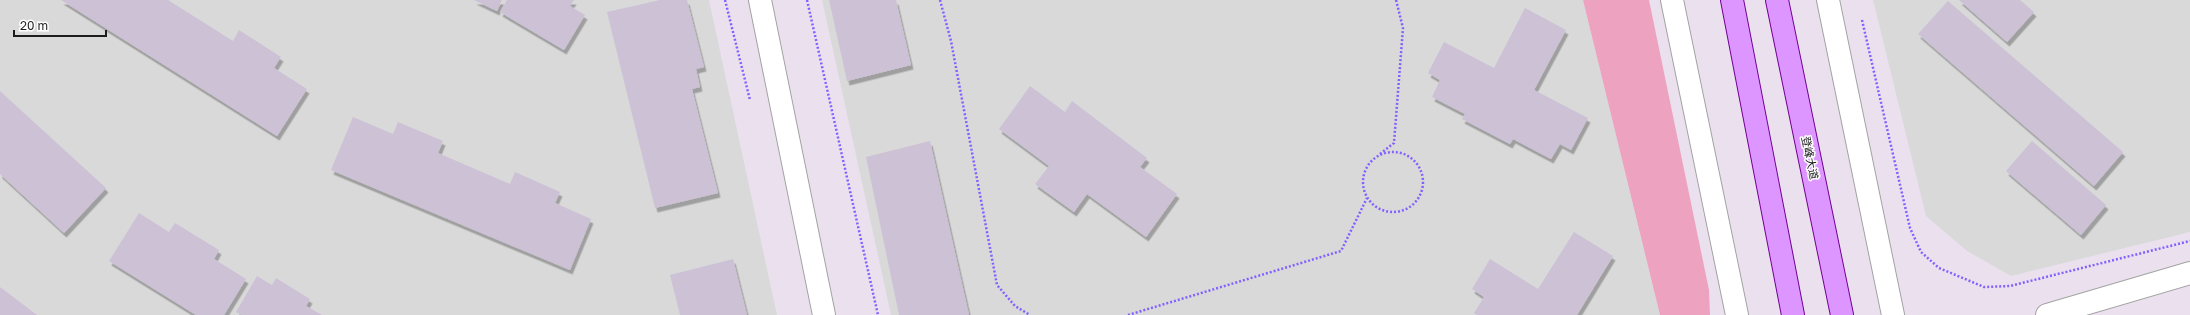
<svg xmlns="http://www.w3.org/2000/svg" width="2190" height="315" viewBox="0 0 2190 315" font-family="'Golos Text','Noto Sans SC',sans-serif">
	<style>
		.residential { fill: #d9d9da }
		.grass { fill: #eda3bf }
		.building { fill: #ccc1d5; filter: url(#shadow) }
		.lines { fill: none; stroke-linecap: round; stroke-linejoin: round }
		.tertiary-casing { stroke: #a3a3a3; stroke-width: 24 }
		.primary-casing { stroke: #730094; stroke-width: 24 }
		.path { stroke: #8361ff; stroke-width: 2.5; stroke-dasharray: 2 2; stroke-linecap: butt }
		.tertiary { stroke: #fff; stroke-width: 22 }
		.primary { stroke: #dd95ff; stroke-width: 22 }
		.labels { text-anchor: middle; stroke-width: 3; stroke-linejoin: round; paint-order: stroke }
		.street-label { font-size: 11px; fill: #1c1c1c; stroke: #fff }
	</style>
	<defs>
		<filter id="shadow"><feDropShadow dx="2.5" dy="4.5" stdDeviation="0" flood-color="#0004"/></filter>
	</defs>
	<rect width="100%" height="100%" fill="#ebe1ee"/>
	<g class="residential">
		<polygon points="0,0 709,0 777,315 0,315"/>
		<polygon points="822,0 1583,0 1660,315 891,315"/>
		<polygon points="1873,0 2190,0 2190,232 2011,276 1967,251 1926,216"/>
	</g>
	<polygon class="grass" points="1583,0 1649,0 1709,290 1710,315 1660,315"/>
	<g class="building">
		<polygon points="61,0 168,0 233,41 239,30 281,57 274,68 307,89 277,136"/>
		<polygon points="474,0 502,0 497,11"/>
		<polygon points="507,0 574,0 570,6 585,15 564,50 500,12"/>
		<polygon points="660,0 687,0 704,67 696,69 700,87 692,89 718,193 655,208 607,12"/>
		<polygon points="829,0 896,0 911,65 847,81"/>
		<polygon points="1959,0 2020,0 2034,12 2007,42"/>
		<polygon points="1948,1 2123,152 2094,186 1918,34"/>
		<polygon points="1525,8 1566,30 1534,90 1588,118 1571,150 1560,144 1551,159 1513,139 1510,144 1462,119 1465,114 1432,97 1440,80 1428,73 1444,42 1494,68"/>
		<polygon points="1030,86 1065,112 1072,101 1147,158 1140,167 1177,194 1146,237 1087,194 1074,212 1035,184 1049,166 999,129"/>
		<polygon points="0,91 106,188 64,233 0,174"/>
		<polygon points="353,117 393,134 398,122 443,141 438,153 510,184 515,172 560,192 555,203 591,219 570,270 331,170"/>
		<polygon points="930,141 969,315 899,315 866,157"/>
		<polygon points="2032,141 2106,205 2081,235 2006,171"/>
		<polygon points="139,213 169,232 175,223 219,250 214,259 246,279 224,315 196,315 109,261"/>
		<polygon points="1574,232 1613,256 1577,315 1477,315 1474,313 1484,297 1472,289 1490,259 1538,289"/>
		<polygon points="733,259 747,315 680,315 670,275"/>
		<polygon points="257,276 272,285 276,278 310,299 306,306 322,315 242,315 236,312"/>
		<polygon points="0,287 37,315 0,315"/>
	</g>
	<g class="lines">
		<defs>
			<g id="tertiary">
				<polyline points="760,0 824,315"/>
				<polyline points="1672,0 1737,315"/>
				<polyline points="1828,0 1893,315"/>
				<polyline points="2047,315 2190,273"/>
			</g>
			<g id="primary">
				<polyline points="1732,0 1793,315"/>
				<polyline points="1777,0 1842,315"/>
			</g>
		</defs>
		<use href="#tertiary" class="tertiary-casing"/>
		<use href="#primary" class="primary-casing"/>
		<g class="path">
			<polyline points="725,0 750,100"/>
			<polyline points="807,0 878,315"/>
			<polyline points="940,0 951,41 997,285 1015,306 1030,315"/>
			<polyline points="1862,20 1910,228 1921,252 1939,268 1984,287 2010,286 2190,241"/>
			<circle cx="1393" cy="182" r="30"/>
			<polyline points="1380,154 1394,143 1403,28 1396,0"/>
			<polyline points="1128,315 1341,251 1367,198"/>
		</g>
		<use href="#tertiary" class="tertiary"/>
		<use href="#primary" class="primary"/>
	</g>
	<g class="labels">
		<g class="street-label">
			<text transform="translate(1810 158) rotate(78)" y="4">登峰大道</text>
		</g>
	</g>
	<path d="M14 30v6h92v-6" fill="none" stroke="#1c1c1c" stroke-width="2"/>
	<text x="20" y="30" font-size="12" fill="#1c1c1c" stroke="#ffffff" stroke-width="3" paint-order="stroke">20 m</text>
</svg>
